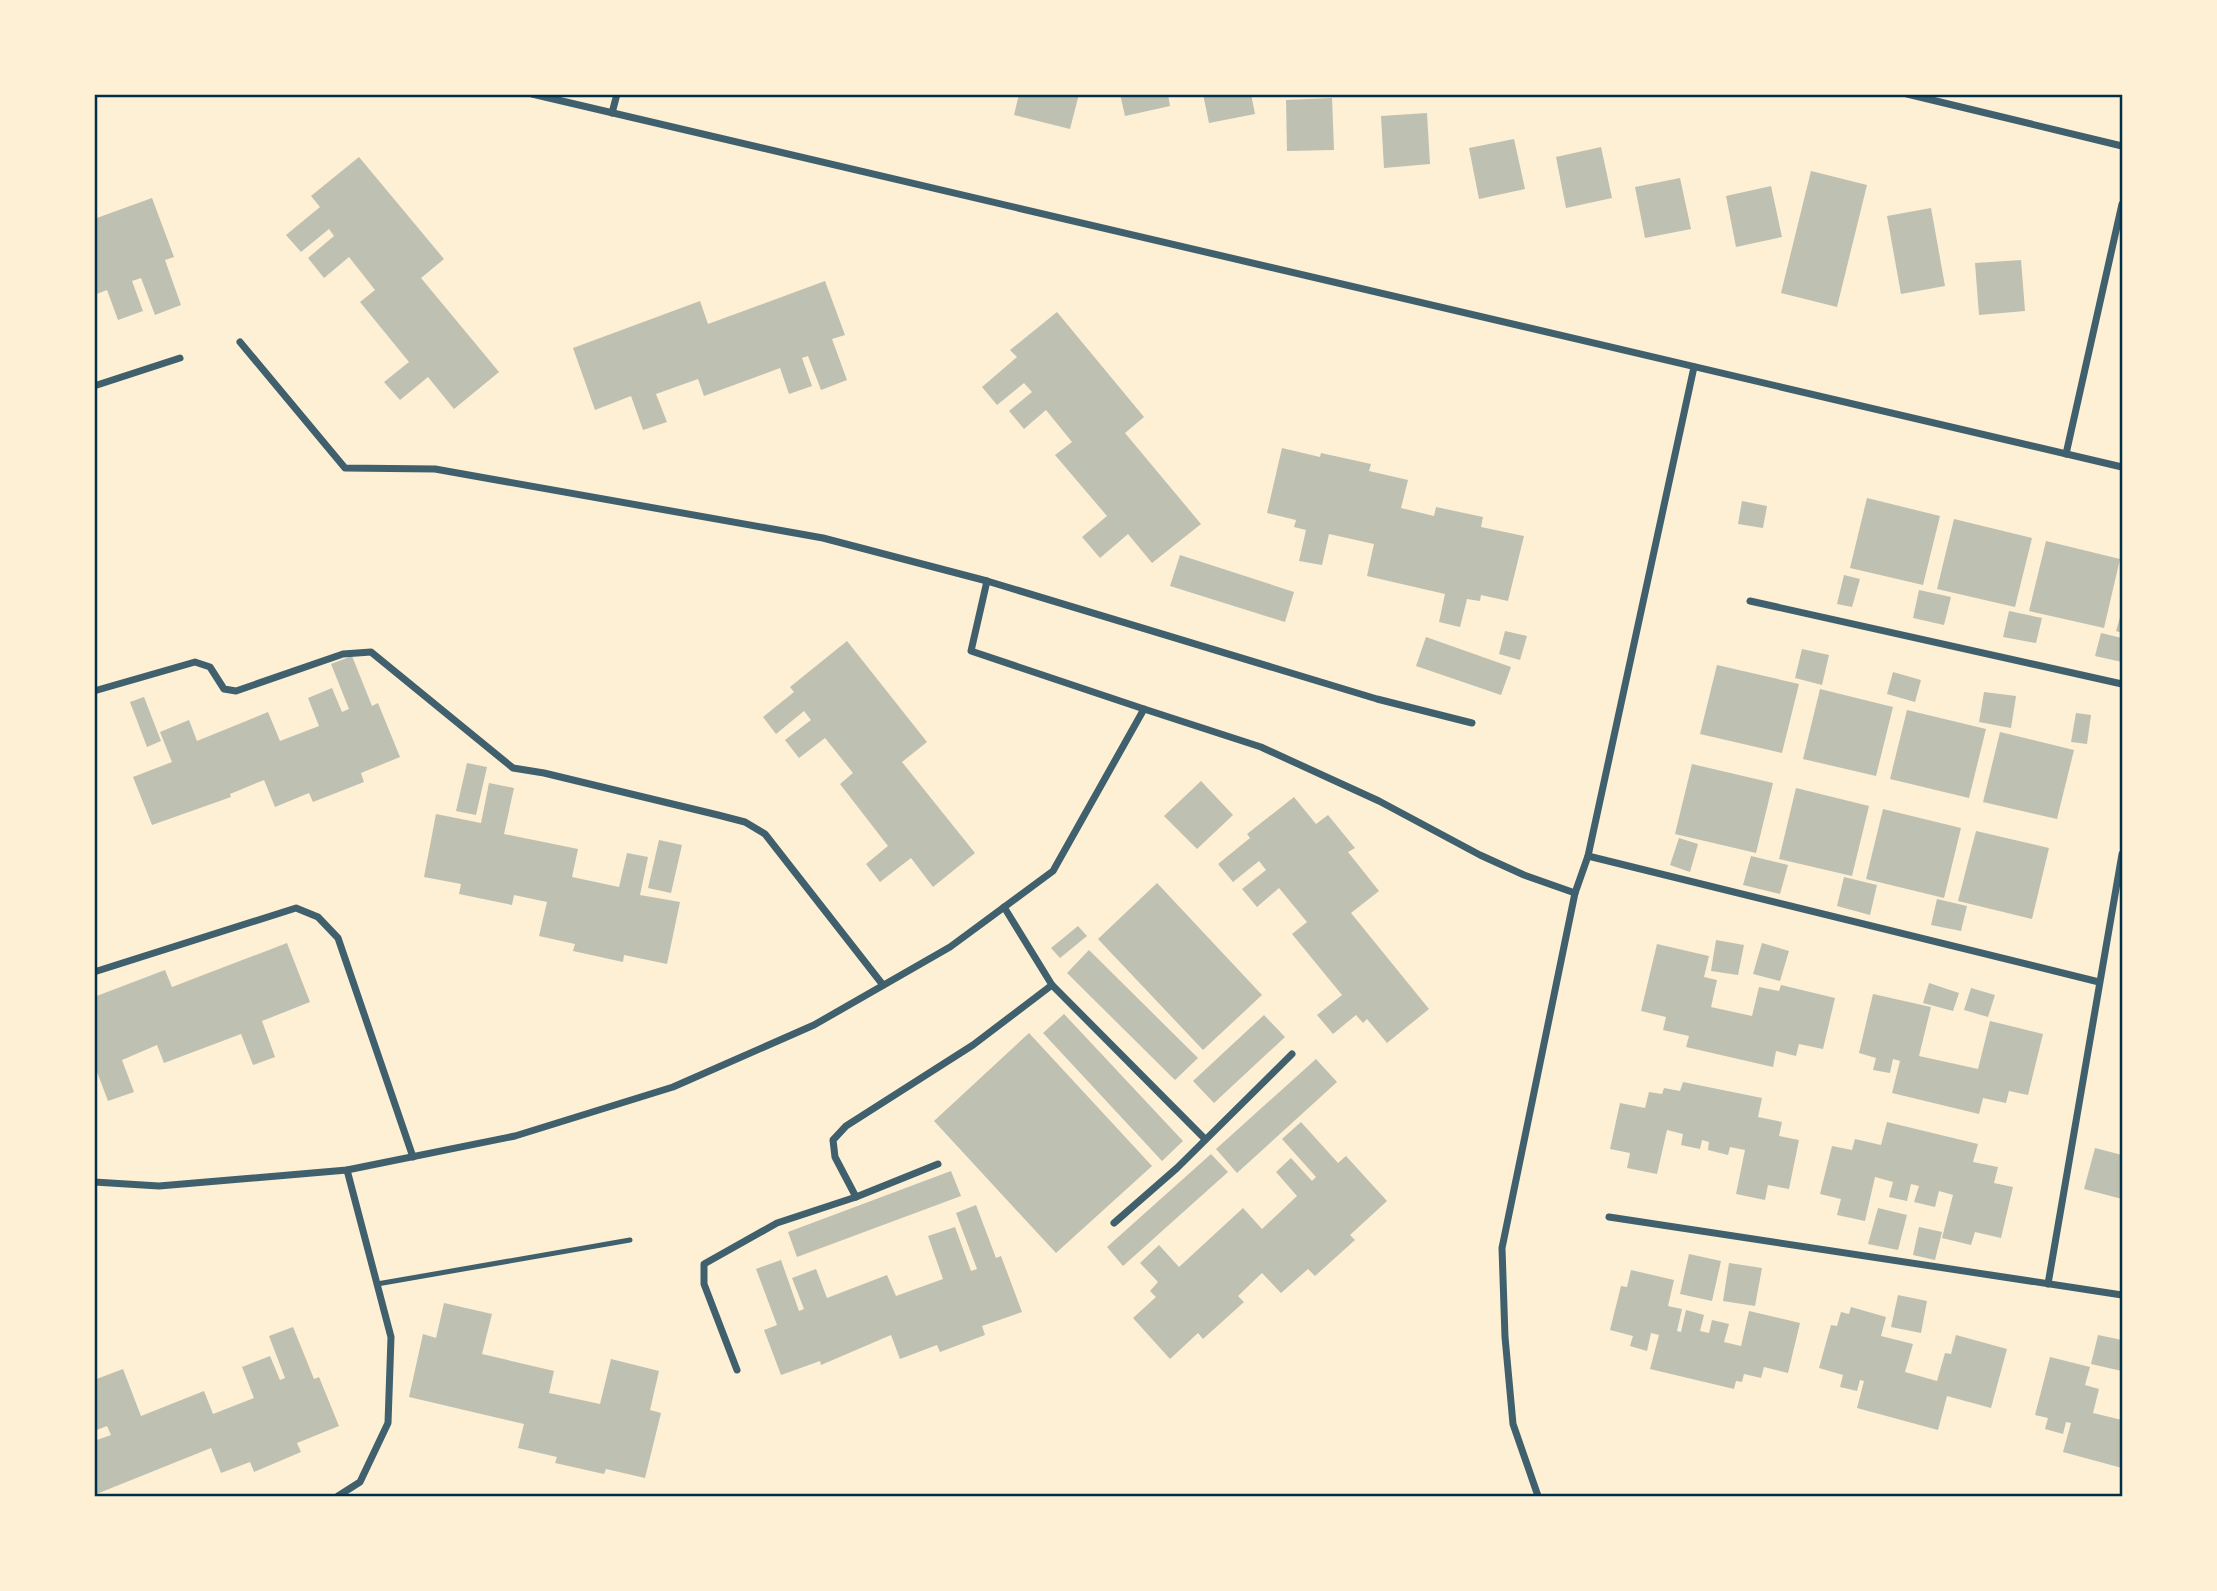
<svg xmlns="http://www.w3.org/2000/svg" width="2217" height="1591" viewBox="0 0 2217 1591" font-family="'Roboto Serif',serif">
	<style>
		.building { fill: #bec0b2 }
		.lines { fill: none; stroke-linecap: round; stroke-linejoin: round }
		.service { stroke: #3f606c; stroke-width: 5 }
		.minor { stroke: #3f606c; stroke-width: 7 }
		.neatline { fill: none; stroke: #003049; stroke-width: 2.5 }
	</style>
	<rect width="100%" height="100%" fill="#fdf0d5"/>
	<g class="building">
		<polygon points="1019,94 1079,94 1070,129 1014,115"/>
		<polygon points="1120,94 1168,94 1170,106 1125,116"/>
		<polygon points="1203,94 1251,94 1255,114 1209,123"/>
		<polygon points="1332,98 1334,150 1287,151 1286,100"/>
		<polygon points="1427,113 1430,164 1384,168 1381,116"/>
		<polygon points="1514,139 1525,189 1479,199 1469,148"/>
		<polygon points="1601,147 1612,198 1566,208 1556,157"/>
		<polygon points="359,157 444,259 421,278 499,372 454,409 428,377 400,400 384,382 409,362 360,302 375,290 349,257 324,278 308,258 334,236 329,229 301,252 286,235 320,207 311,196"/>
		<polygon points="1811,171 1867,185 1837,307 1781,293"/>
		<polygon points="1680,178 1691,229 1645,238 1635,187"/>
		<polygon points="1771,186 1782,237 1736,247 1726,196"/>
		<polygon points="152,198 174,257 165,260 181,305 155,315 141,278 132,281 143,311 118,320 107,290 94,295 94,219"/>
		<polygon points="1931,208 1945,286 1901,294 1887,216"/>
		<polygon points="2021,260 2025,311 1979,315 1975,263"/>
		<polygon points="825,281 845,335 832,339 847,380 821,390 808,356 802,358 812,386 789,394 780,368 704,396 698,379 656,394 667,422 643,430 631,396 595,410 573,348 700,301 708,324"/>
		<polygon points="1057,312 1144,417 1125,433 1201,524 1152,563 1128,534 1100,558 1082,537 1107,516 1055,455 1072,442 1046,410 1024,429 1009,411 1032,392 1024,383 997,405 982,387 1017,357 1010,350"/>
		<polygon points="1282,448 1320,457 1321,453 1371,464 1369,471 1408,480 1401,508 1434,516 1436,507 1483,517 1481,527 1524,536 1508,601 1481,595 1480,601 1467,599 1460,627 1439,622 1445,594 1367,576 1374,544 1329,534 1322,565 1299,561 1306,530 1294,527 1296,520 1267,513"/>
		<polygon points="1867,498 1940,516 1923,585 1850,568"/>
		<polygon points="1742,501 1767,506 1763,528 1738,524"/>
		<polygon points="1954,519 2032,538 2015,607 1937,589"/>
		<polygon points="2046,541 2120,559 2104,628 2029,611"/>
		<polygon points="1180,555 1294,592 1285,622 1170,586"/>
		<polygon points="1844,575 1860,579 1852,607 1837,604"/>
		<polygon points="1919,590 1951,597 1944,625 1913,618"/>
		<polygon points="2122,610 2122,633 2116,631"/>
		<polygon points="2009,611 2042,618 2036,643 2003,637"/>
		<polygon points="1505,631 1527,636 1520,660 1499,654"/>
		<polygon points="2101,633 2122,638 2122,662 2095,656"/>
		<polygon points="1426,637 1511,667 1501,695 1416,666"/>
		<polygon points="847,641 927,742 902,762 975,853 933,887 911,858 880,882 866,864 888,846 840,784 853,773 825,738 799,758 785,740 811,720 804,711 776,734 763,717 794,692 790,687"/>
		<polygon points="1802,649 1829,655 1822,685 1795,678"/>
		<polygon points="352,656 372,706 378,703 400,757 361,773 364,782 313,802 309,793 275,807 264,780 230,794 231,797 152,825 133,777 172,762 160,732 189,720 197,741 268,712 280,741 319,726 308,698 332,688 342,712 349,709 331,664"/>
		<polygon points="1717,665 1799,684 1782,753 1700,734"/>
		<polygon points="1893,672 1921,680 1915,702 1887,694"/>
		<polygon points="1820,689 1893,707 1876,776 1803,759"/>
		<polygon points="1984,692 2016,696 2011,728 1979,722"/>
		<polygon points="144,697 161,741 147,747 130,702"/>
		<polygon points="1907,710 1986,729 1969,798 1890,779"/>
		<polygon points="2076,713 2091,715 2087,744 2071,742"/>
		<polygon points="2000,732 2074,750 2057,819 1983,802"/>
		<polygon points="467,763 487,767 476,815 456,811"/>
		<polygon points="1692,764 1773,783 1756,853 1675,834"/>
		<polygon points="1201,781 1233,815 1197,849 1164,816"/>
		<polygon points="489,783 514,788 504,834 578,849 572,877 619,887 627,853 648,857 640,895 680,902 667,964 624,955 623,962 573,951 575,944 539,936 547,902 514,895 512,905 459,894 461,884 424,877 436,814 481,823"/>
		<polygon points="1796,788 1869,806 1852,876 1779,859"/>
		<polygon points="1294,797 1316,824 1328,815 1355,848 1348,852 1379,891 1351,913 1429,1009 1387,1043 1367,1019 1363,1023 1356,1015 1333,1034 1317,1015 1342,995 1292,934 1307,922 1279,888 1257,907 1242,889 1266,870 1259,861 1233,882 1218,864 1250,838 1247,834"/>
		<polygon points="1883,809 1961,828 1944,898 1866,879"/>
		<polygon points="1976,831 2049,848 2032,919 1958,901"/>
		<polygon points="1679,838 1698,844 1690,872 1670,865"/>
		<polygon points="659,840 682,845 671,893 648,888"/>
		<polygon points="1751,856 1788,865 1780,894 1743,885"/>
		<polygon points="1844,877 1877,885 1870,915 1837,906"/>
		<polygon points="1157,883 1262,995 1203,1050 1098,939"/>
		<polygon points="1937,899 1967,906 1961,931 1931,925"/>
		<polygon points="1078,926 1087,936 1060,958 1051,948"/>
		<polygon points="1716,940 1744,945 1738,975 1711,971"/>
		<polygon points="287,943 310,1002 262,1021 275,1057 253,1065 241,1034 164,1063 157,1045 122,1060 134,1092 108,1101 94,1064 94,997 165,970 172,987"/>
		<polygon points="1762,943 1789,951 1780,981 1753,974"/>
		<polygon points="1657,944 1709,956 1704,977 1717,980 1711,1007 1752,1016 1759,987 1779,991 1781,985 1835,998 1823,1049 1799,1044 1796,1056 1776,1051 1773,1067 1686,1047 1689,1036 1663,1030 1666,1017 1641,1011"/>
		<polygon points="1089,950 1198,1058 1175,1080 1067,973"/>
		<polygon points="1929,983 1959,993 1953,1011 1923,1003"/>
		<polygon points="1971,988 1995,995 1988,1017 1964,1010"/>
		<polygon points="1873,994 1931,1007 1919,1056 1978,1069 1990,1021 2043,1034 2028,1095 2009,1091 2006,1103 1983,1098 1979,1114 1892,1093 1900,1061 1893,1059 1890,1073 1873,1070 1876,1058 1859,1053"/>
		<polygon points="1064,1014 1183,1141 1162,1161 1043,1033"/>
		<polygon points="1264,1015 1285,1037 1214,1103 1193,1081"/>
		<polygon points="1029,1033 1152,1166 1056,1253 934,1121"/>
		<polygon points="1316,1059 1337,1082 1237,1173 1216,1149"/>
		<polygon points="1683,1082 1762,1098 1758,1117 1782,1122 1779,1136 1799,1140 1789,1189 1768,1185 1765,1200 1736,1194 1745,1150 1730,1147 1728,1155 1708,1150 1709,1142 1702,1140 1700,1149 1681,1145 1683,1134 1667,1130 1657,1174 1627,1168 1630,1153 1610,1149 1620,1103 1645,1108 1649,1092 1662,1094 1664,1088 1680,1091"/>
		<polygon points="1301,1122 1338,1163 1346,1156 1387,1201 1350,1235 1355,1240 1315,1276 1308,1269 1281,1293 1262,1273 1238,1296 1244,1302 1203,1339 1198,1333 1170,1359 1133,1318 1156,1297 1150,1291 1158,1282 1140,1263 1159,1245 1179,1267 1243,1208 1262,1229 1297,1196 1276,1172 1291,1158 1312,1181 1316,1177 1282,1139"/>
		<polygon points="1887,1122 1978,1144 1973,1162 1998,1167 1994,1183 2013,1187 2001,1238 1975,1232 1971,1245 1942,1238 1953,1195 1939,1191 1935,1207 1914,1202 1919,1186 1911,1184 1907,1201 1889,1197 1893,1182 1875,1177 1865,1221 1837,1215 1841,1199 1820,1194 1832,1146 1852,1150 1855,1139 1881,1145"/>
		<polygon points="2095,1148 2122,1155 2122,1199 2084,1189"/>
		<polygon points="1211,1154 1228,1172 1123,1266 1107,1247"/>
		<polygon points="951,1171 961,1196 797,1257 788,1232"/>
		<polygon points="976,1205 996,1258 1001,1256 1022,1312 982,1326 985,1335 940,1352 937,1345 900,1359 891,1335 821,1365 820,1361 781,1375 764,1330 777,1325 756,1269 781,1260 799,1311 804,1309 792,1278 816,1269 827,1298 887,1275 896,1296 943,1279 928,1236 955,1227 971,1271 977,1269 956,1213"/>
		<polygon points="1878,1208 1907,1215 1898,1250 1868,1244"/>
		<polygon points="1919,1227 1942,1232 1935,1260 1913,1255"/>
		<polygon points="1689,1254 1721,1261 1712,1301 1680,1294"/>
		<polygon points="1729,1263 1762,1268 1755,1306 1723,1301"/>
		<polygon points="1631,1270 1674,1280 1668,1306 1682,1309 1677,1331 1681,1332 1686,1310 1704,1315 1700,1331 1709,1333 1712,1320 1729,1324 1724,1342 1741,1346 1749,1311 1800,1323 1788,1373 1764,1367 1761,1378 1744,1374 1742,1382 1736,1381 1734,1389 1650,1369 1659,1335 1651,1333 1647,1351 1630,1346 1633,1336 1610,1330 1621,1286 1627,1287"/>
		<polygon points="1898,1295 1927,1301 1921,1333 1891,1327"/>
		<polygon points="444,1303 492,1314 482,1354 554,1371 549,1393 600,1404 611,1359 659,1371 650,1410 661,1413 645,1478 606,1469 604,1474 555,1463 557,1457 518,1448 524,1424 409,1397 423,1334 436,1338"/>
		<polygon points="1851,1307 1886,1317 1881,1336 1913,1344 1905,1372 1937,1381 1945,1353 1951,1354 1956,1335 2007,1349 1991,1408 1947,1396 1938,1430 1857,1408 1864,1381 1860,1380 1857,1391 1840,1387 1843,1375 1819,1368 1831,1325 1837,1326 1841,1312 1849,1314"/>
		<polygon points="293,1327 314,1379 319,1377 339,1426 297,1443 301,1452 254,1472 250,1462 221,1473 211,1448 94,1495 94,1441 111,1435 107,1426 94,1431 94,1380 123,1369 141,1416 204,1391 213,1414 254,1398 242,1367 270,1356 280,1380 285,1378 269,1336"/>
		<polygon points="2098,1335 2122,1340 2122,1371 2091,1364"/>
		<polygon points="2050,1357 2090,1367 2085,1385 2099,1389 2093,1413 2122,1420 2122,1468 2063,1452 2071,1423 2066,1422 2063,1434 2045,1429 2048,1418 2035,1415"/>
	</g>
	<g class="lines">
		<polyline class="service" points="377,1284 630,1240"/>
		<g class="minor">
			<polyline points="532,94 2122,467"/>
			<polyline points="1907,94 2122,146"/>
			<polyline points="612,113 617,94"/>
			<polyline points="240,342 345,468 435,469 823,538 987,581 1377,699 1472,723"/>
			<polyline points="94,386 180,358"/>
			<polyline points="2066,454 2122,204"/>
			<polyline points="1750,601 2122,684"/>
			<polyline points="94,691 195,662 210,667 224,689 236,691 343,654 371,652 513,768 544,773 718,815 745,822 765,834 883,985"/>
			<polyline points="1144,709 1261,747 1379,801 1480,855 1524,875 1575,893"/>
			<polyline points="1588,856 2099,982"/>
			<polyline points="1004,907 1052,985 1204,1138"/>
			<polyline points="94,972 296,908 318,917 338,938 413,1157"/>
			<polyline points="94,1182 159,1186 347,1170 515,1136 673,1087 814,1025 950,947 1053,871 1144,709 971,651 987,581"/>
			<polyline points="856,1197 835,1157 833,1140 846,1126 973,1045 1052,985"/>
			<polyline points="1609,1217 2122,1295"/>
			<polyline points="1114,1223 1177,1168 1292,1054"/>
			<polyline points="2048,1284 2122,854"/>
			<polyline points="737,1370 704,1284 704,1264 777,1223 856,1197 938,1164"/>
			<polyline points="338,1496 360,1482 388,1423 391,1337 347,1170"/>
			<polyline points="1538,1496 1513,1424 1505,1337 1502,1248 1575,893 1588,856 1694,367"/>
		</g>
	</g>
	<rect width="2217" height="1591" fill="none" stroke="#fdf0d5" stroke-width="192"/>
	<rect x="96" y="96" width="2025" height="1399" class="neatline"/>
</svg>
